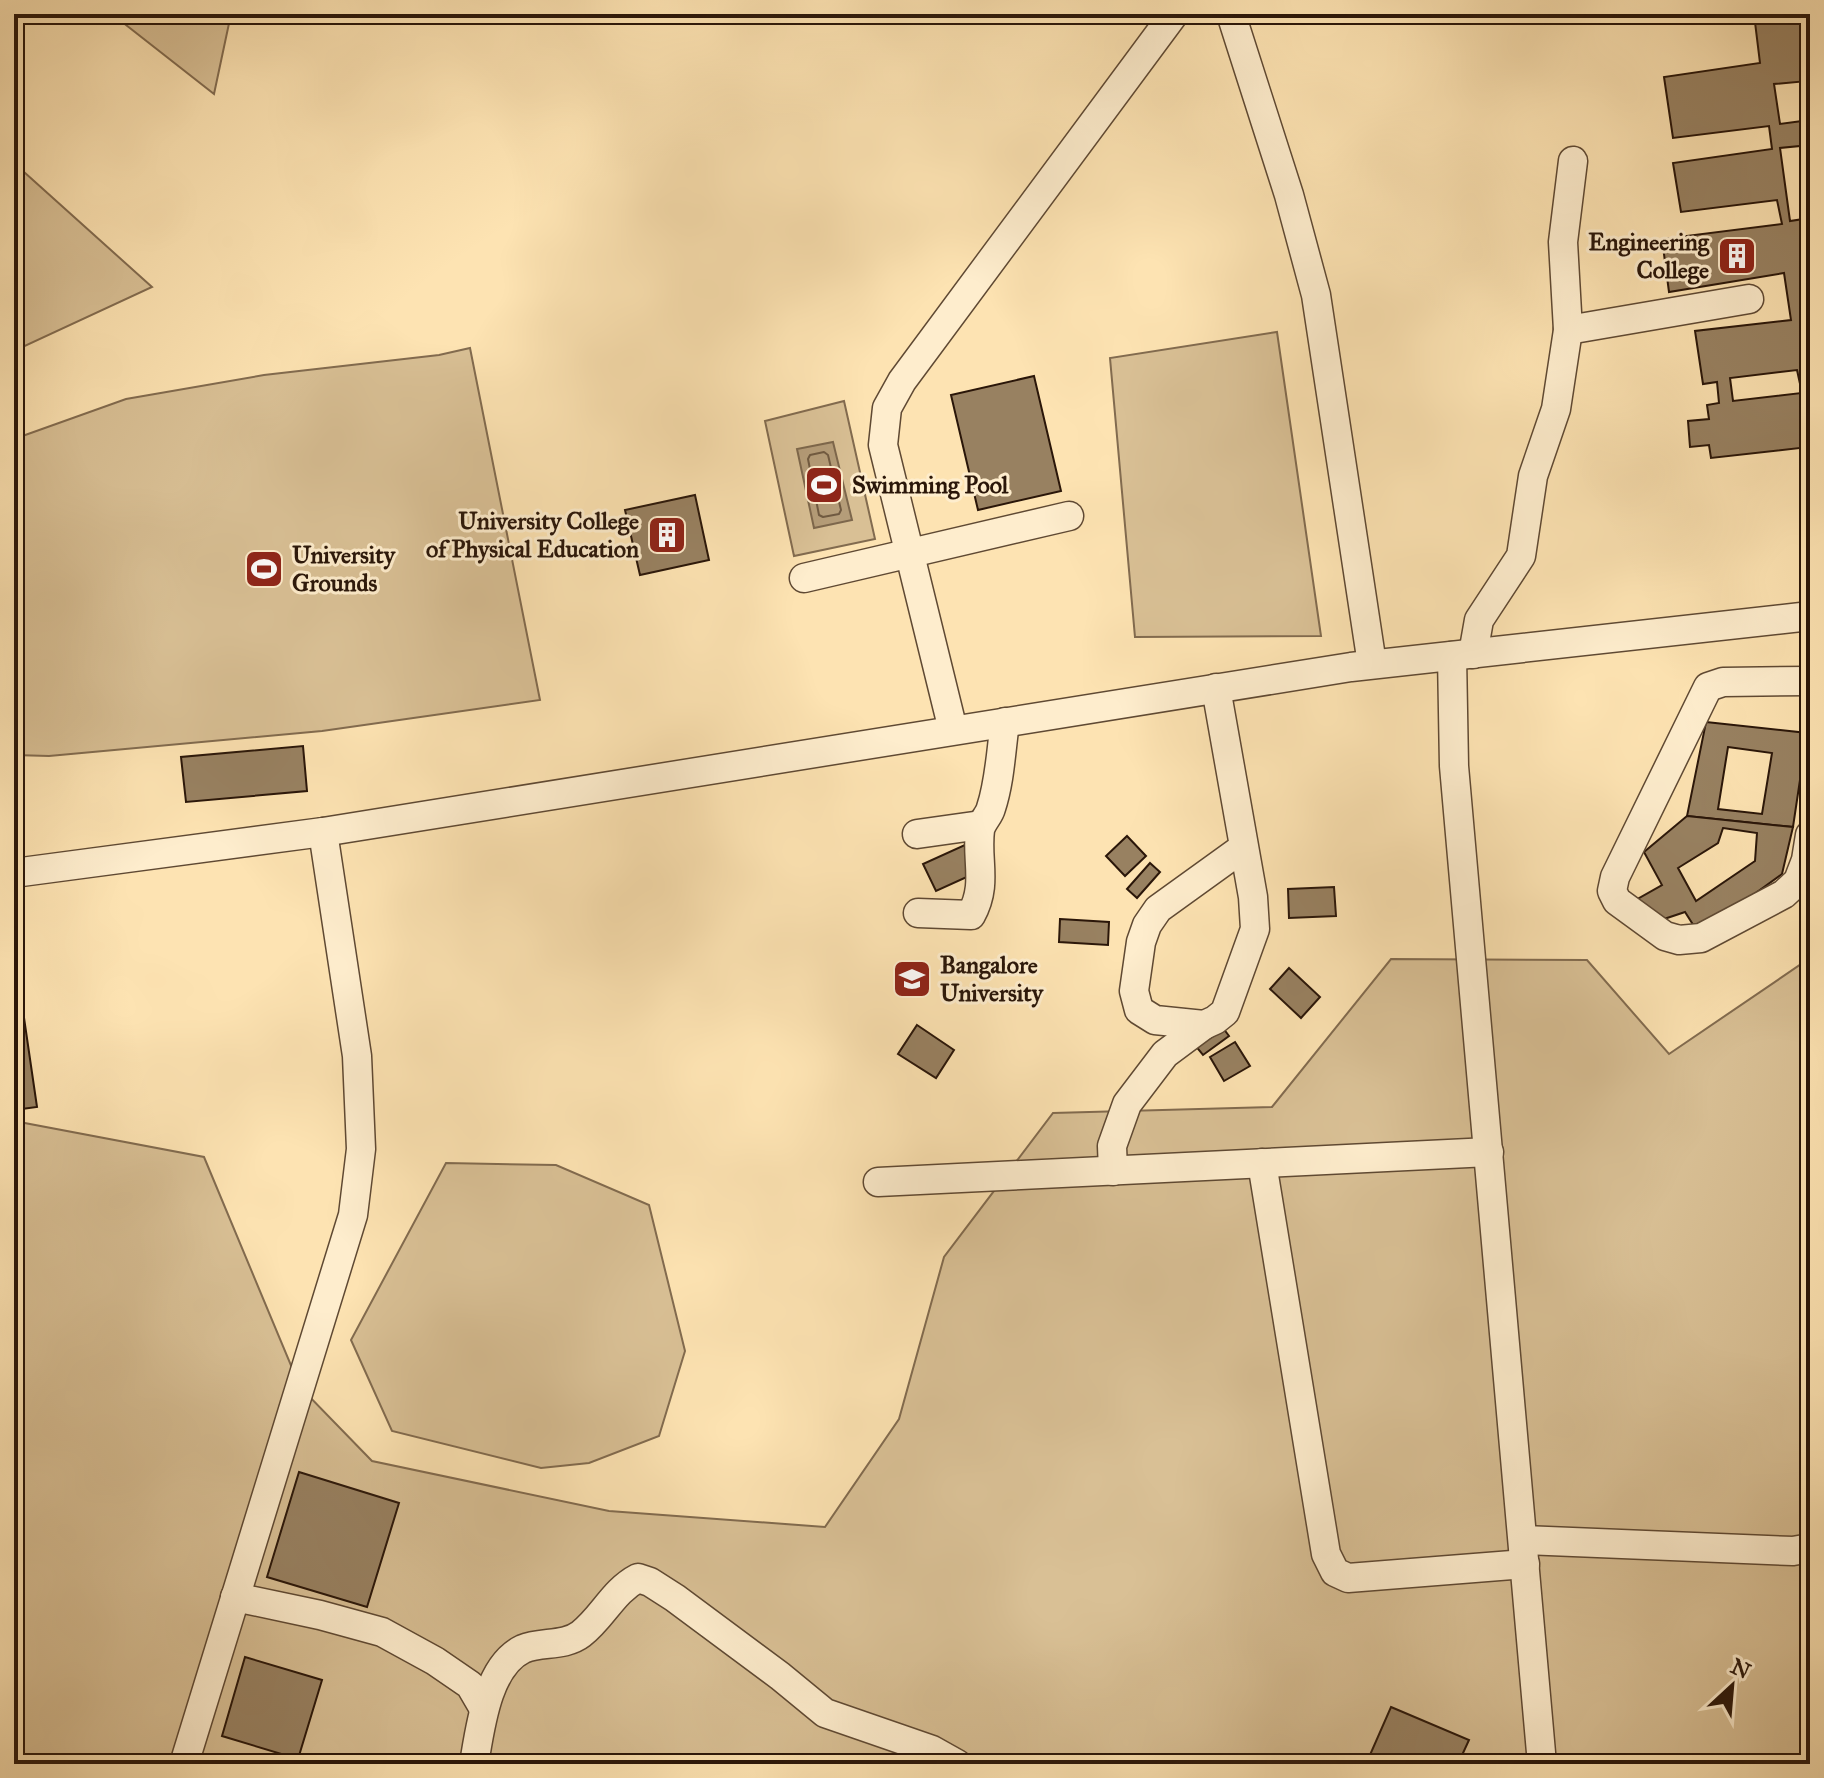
<svg xmlns="http://www.w3.org/2000/svg" width="1824" height="1778" viewBox="0 0 1824 1778" font-family="'IM FELL Great Primer',serif">
	<style>
		.green { fill: #d9c095; stroke: #826b4f; stroke-width: 2 }
		.water { fill: #b59d79; stroke: #7d674c; stroke-width: 2 }
		.lines { fill: none; stroke-linecap: round; stroke-linejoin: round }
		.shore { stroke: #705a41; stroke-width: 2 }
		.building { fill: #988161; stroke: #2a1609; stroke-width: 2; fill-rule: evenodd }
		.minor-casing { stroke: #5f4933; stroke-width: 31 }
		.minor { stroke: #feedcd; stroke-width: 28 }
		.labels { text-anchor: middle; stroke-width: 6; stroke-linejoin: round; paint-order: stroke }
		.poi-label { font-size: 24px; font-weight: bold; fill: #2a1609; stroke: #feedcd; text-anchor: start }
	</style>
	<rect width="100%" height="100%" fill="#fde3b2"/>
	<filter id="stains"><feTurbulence type="fractalNoise" baseFrequency=".0025" numOctaves="4"/><feColorMatrix values="0 0 0 0 .2 0 0 0 0 .09 0 0 0 0 .02 0 0 0 .5 -.17"/></filter>
	<radialGradient id="worn" r=".72"><stop offset=".6" stop-color="#630" stop-opacity="0"/><stop offset="1" stop-color="#630" stop-opacity=".3"/></radialGradient>
	<g class="green">
		<polygon points="112,14 231,14 214,94"/>
		<polygon points="14,163 152,287 14,351"/>
		<polygon points="1277,332 1321,636 1135,637 1110,358"/>
		<polygon points="470,348 540,700 322,731 49,756 14,755 14,439 126,399 264,375 439,355"/>
		<polygon points="844,401 875,539 794,556 765,421"/>
		<polygon points="1810,958 1810,1764 14,1764 14,1121 204,1157 300,1387 372,1461 609,1511 825,1527 899,1419 944,1257 1053,1113 1272,1107 1391,959 1587,960 1669,1054"/>
		<polygon points="446,1163 556,1165 649,1205 685,1351 659,1436 589,1463 541,1468 392,1431 351,1340"/>
	</g>
	<polygon class="water" points="833,442 852,520 814,528 797,449"/>
	<g class="lines">
		<polygon class="shore" points="824,452 828,455 841,510 839,514 823,517 819,515 808,459 810,455"/>
	</g>
	<g class="building">
		<path d="M 1754,14 L 1810,14 L 1810,102 L 1807,81 L 1774,84 L 1780,124 L 1810,120 L 1810,145 L 1780,148 L 1790,221 L 1810,218 L 1810,466 L 1808,447 L 1711,458 L 1709,445 L 1690,447 L 1688,421 L 1709,419 L 1707,405 L 1719,403 L 1717,382 L 1703,384 L 1695,331 L 1791,320 L 1784,273 L 1669,292 L 1662,239 L 1782,224 L 1777,200 L 1681,212 L 1673,163 L 1772,149 L 1769,126 L 1673,138 L 1664,77 L 1760,63 ZM 1797,370 L 1802,393 L 1733,401 L 1730,378 Z"/>
		<polygon points="1034,376 1061,491 978,510 951,395"/>
		<polygon points="695,495 709,560 640,575 625,510"/>
		<path d="M 1706,722 L 1807,733 L 1793,827 L 1687,816 ZM 1728,747 L 1772,753 L 1762,814 L 1718,809 Z"/>
		<polygon points="303,746 307,791 186,802 181,757"/>
		<path d="M 1687,816 L 1793,827 L 1782,874 L 1699,934 L 1685,912 L 1655,922 L 1634,901 L 1662,885 L 1644,852 ZM 1723,828 L 1757,833 L 1755,861 L 1696,901 L 1678,868 L 1718,843 Z"/>
		<polygon points="1127,836 1146,856 1125,876 1106,856"/>
		<polygon points="967,844 980,871 936,891 923,864"/>
		<polygon points="1150,863 1160,872 1137,898 1127,889"/>
		<polygon points="1334,887 1336,916 1289,918 1288,889"/>
		<polygon points="1060,919 1109,922 1108,945 1059,942"/>
		<polygon points="1289,968 1320,997 1301,1018 1270,989"/>
		<polygon points="22,1004 37,1107 14,1110 14,1005"/>
		<polygon points="1220,1024 1229,1036 1203,1055 1194,1044"/>
		<polygon points="917,1025 954,1050 936,1078 898,1054"/>
		<polygon points="1235,1042 1250,1066 1224,1081 1210,1057"/>
		<polygon points="299,1472 399,1503 367,1607 267,1577"/>
		<polygon points="245,1657 322,1680 298,1759 222,1736"/>
		<polygon points="1391,1707 1469,1740 1458,1764 1366,1764"/>
	</g>
	<g class="lines">
		<defs>
			<g id="minor">
				<polyline points="1231,14 1289,195 1316,295 1372,664"/>
				<polyline points="1568,330 1749,299"/>
				<polyline points="804,578 1069,516"/>
				<polyline points="1473,654 1479,620 1521,556 1533,476 1556,409 1568,330 1563,242 1573,161"/>
				<polyline points="1452,656 1454,766 1542,1764"/>
				<polyline points="1810,681 1723,682 1708,687 1615,877 1612,891 1617,901 1665,936 1679,940 1701,938 1784,894 1798,881 1806,860 1810,835"/>
				<polyline points="1216,688 1253,897 1255,929 1225,1012 1215,1020 1204,1025 1155,1020 1139,1010 1134,991 1141,942 1147,925 1158,909 1244,847"/>
				<polyline points="953,730 883,445 887,408 902,381 1174,14"/>
				<polyline points="917,834 981,825"/>
				<polyline points="14,873 323,832 1351,667 1810,616"/>
				<path d="M 918,913 L 971,915 C 988,885 976,860 980,830 C 982,821 989,816 991,808 C 1000,781 1001,750 1005,722"/>
				<polyline points="1262,1163 1326,1554 1335,1572 1348,1578 1525,1564"/>
				<polyline points="1113,1171 1112,1146 1127,1104 1165,1054 1204,1025"/>
				<polyline points="878,1182 1489,1152"/>
				<polyline points="1523,1540 1793,1551 1810,1548"/>
				<polyline points="235,1597 320,1615 382,1632 435,1661 470,1685 484,1709"/>
				<polyline points="184,1764 353,1215 361,1149 357,1056 323,832"/>
				<path d="M 474,1764 C 480,1729 487,1666 523,1649 C 541,1641 564,1647 581,1634 C 603,1617 613,1591 638,1578 L 650,1582 L 675,1598 L 780,1676 L 825,1713 L 932,1750 L 957,1764"/>
			</g>
		</defs>
		<use href="#minor" class="minor-casing"/>
		<use href="#minor" class="minor"/>
	</g>
	<defs>
		<symbol id="building-square" viewBox="-11 -11 22 22"><rect x="-9" y="-9" width="18" height="18" rx="4" fill="#8f2418" stroke="#feedcd"/><path d="M-4-6H4V6H1V3H-1V6H-4ZM-2.5-4.3h1.7v1.8h-1.7ZM.8-4.3h1.7v1.8H.8ZM-2.5-1h1.7V.8h-1.7ZM.8-1h1.7V.8H.8Z" fill="#fff"/></symbol>
		<symbol id="stadium-square" viewBox="-11 -11 22 22"><rect x="-9" y="-9" width="18" height="18" rx="4" fill="#8f2418" stroke="#feedcd"/><path d="M0-5a6.5 5 0 1 0 0 10a6.5 5 0 1 0 0-10ZM-3.5-1.8h7v3.6h-7Z" fill="#fff"/></symbol>
		<symbol id="university-square" viewBox="-11 -11 22 22"><rect x="-9" y="-9" width="18" height="18" rx="4" fill="#8f2418" stroke="#feedcd"/><path d="M0-5L7-2L0 1L-7-2ZM-4 1L0 2.5L4 1V4Q0 6-4 4Z" fill="#fff"/></symbol>
	</defs>
	<g fill-rule="evenodd">
		<use href="#building-square" x="1715" y="234" width="44" height="44"/>
		<use href="#stadium-square" x="802" y="463" width="44" height="44"/>
		<use href="#building-square" x="645" y="513" width="44" height="44"/>
		<use href="#stadium-square" x="242" y="547" width="44" height="44"/>
		<use href="#university-square" x="890" y="957" width="44" height="44"/>
	</g>
	<g class="labels">
		<g class="poi-label">
			<text x="1709" y="250" text-anchor="end">Engineering<tspan x="1709" dy="28">College</tspan></text>
			<text x="852" y="493">Swimming Pool</text>
			<text x="639" y="529" text-anchor="end">University College<tspan x="639" dy="28">of Physical Education</tspan></text>
			<text x="292" y="563">University<tspan x="292" dy="28">Grounds</tspan></text>
			<text x="940" y="973">Bangalore<tspan x="940" dy="28">University</tspan></text>
		</g>
	</g>
	<rect width="1824" height="1778" fill="none" stroke="#fde3b2" stroke-width="48"/>
	<rect x="16" y="16" width="1792" height="1746" fill="none" stroke="#2a1609" stroke-width="4"/>
	<rect x="24" y="24" width="1776" height="1730" fill="none" stroke="#2a1609" stroke-width="2"/>
	<g transform="translate(1732 1686) rotate(26)" stroke="#feedcd" stroke-width="6" paint-order="stroke">
	<path d="M0-6L14 30L0 20L-14 30Z" fill="#2a1609"/>
	<text y="-12" font-size="22" font-weight="bold" text-anchor="middle" fill="#2a1609">N</text>
	</g>
	<rect width="100%" height="100%" filter="url(#stains)"/>
	<rect width="100%" height="100%" fill="url(#worn)"/>
</svg>
